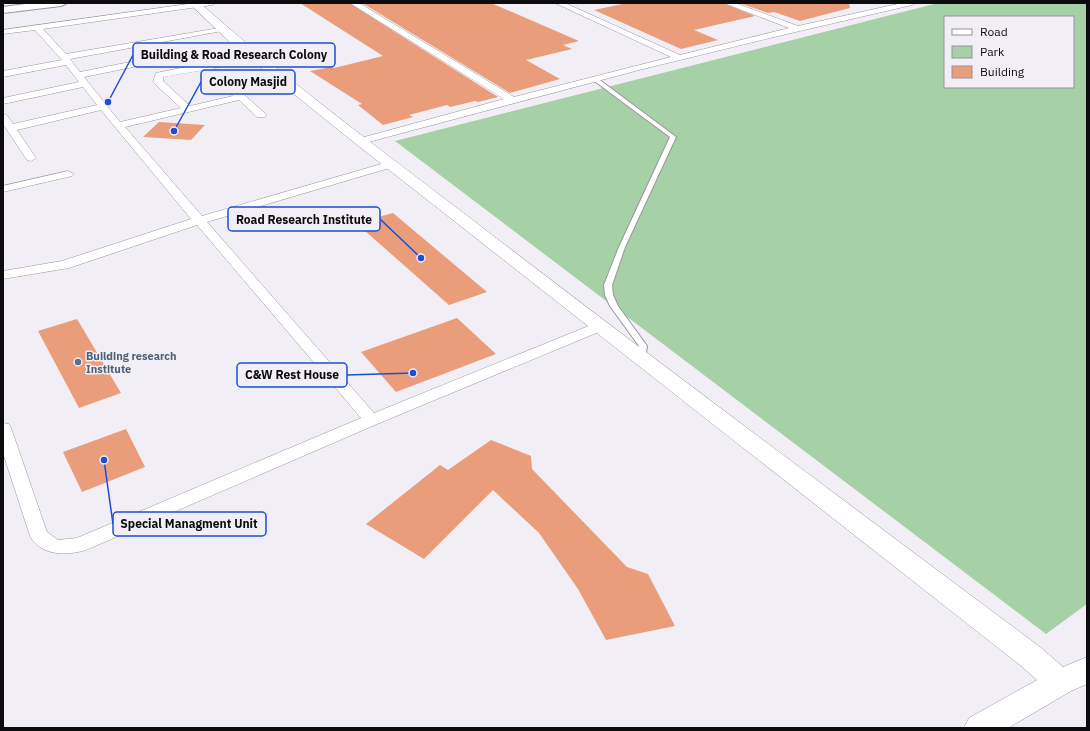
<svg xmlns="http://www.w3.org/2000/svg" width="1090" height="731" viewBox="0 0 1090 731" font-family="'IBM Plex Sans',sans-serif">
	<style>
		.green { fill: #a6d0a6; fill-rule: evenodd }
		.building { fill: #e99d7a }
		.lines { fill: none; stroke-linecap: round; stroke-linejoin: round }
		.lane-casing { stroke: #99969d; stroke-width: 2 }
		.street-casing { stroke: #99969d; stroke-width: 1 }
		.secondary-casing { stroke: #99969d; stroke-width: 1 }
		.highway-casing { stroke: #99969d; stroke-width: 2 }
		.lane { fill: #fff; fill-rule: evenodd }
		.street { fill: #fff; fill-rule: evenodd }
		.secondary { fill: #fff; fill-rule: evenodd }
		.highway { fill: #fff; fill-rule: evenodd }
		.service-dot { fill: #5c6f8a; stroke: #f2eef6; stroke-width: 1.5 }
		.labels { text-anchor: middle; stroke-width: 3; stroke-linejoin: round; paint-order: stroke }
		.service-label { font-size: 11px; font-weight: bold; fill: #4e5e75; stroke: #f2eef6; text-anchor: start }
		.leader { fill: none; stroke: #1d4ed8; stroke-width: 1.5 }
		.callout-dot { fill: #1d4ed8; stroke: #f2eef6; stroke-width: 1.5 }
		.callout { fill: #f2eef6; stroke: #1d4ed8; stroke-width: 1.5 }
		.callout-label { font-size: 12px; text-anchor: middle; font-weight: bold; fill: #0c0b0d }
	</style>
	<rect width="100%" height="100%" fill="#f2eef6"/>
	<path class="green" d="M 938,3 L 1087,3 L 1087,604 L 1046,634 L 395,141 ZM 945,17 L 1073,17 L 1073,87 L 945,87 Z"/>
	<g class="building">
		<polygon points="300,3 349,3 498,97 478,102 475,101 450,107 447,105 409,115 413,117 383,125 358,105 362,104 310,71 332,67 334,68 383,56"/>
		<polygon points="362,3 491,3 579,41 563,45 572,49 526,60 560,79 510,93"/>
		<polygon points="627,3 723,3 755,16 694,30 718,40 681,49 594,10"/>
		<polygon points="739,3 849,3 850,8 800,21 774,12 768,13"/>
		<polygon points="159,122 205,125 191,140 143,137"/>
		<polygon points="393,213 487,292 449,305 356,223"/>
		<polygon points="457,318 496,354 396,392 361,352"/>
		<polygon points="77,319 121,393 79,408 38,331"/>
		<polygon points="126,429 145,467 82,492 63,452"/>
		<polygon points="491,440 531,456 532,469 627,567 648,574 675,626 606,640 578,589 539,533 493,490 424,559 366,524 440,465 448,470"/>
	</g>
	<g class="lines">
		<defs>
			<polygon id="lane" points="593,78 597,78 676,137 625,247 612,285 613,295 618,306 647,346 645,359 641,361 637,359 639,346 610,306 605,295 604,285 619,247 670,137 593,80"/>
			<g id="street">
				<path d="M 195,3 L 216,3 L 212,5 L 43,29 L 66,54 L 225,27 L 225,31 L 222,31 L 70,59 L 80,72 L 145,59 L 148,60 L 149,62 L 148,64 L 84,77 L 120,122 L 181,108 L 155,84 L 153,82 L 156,73 L 255,53 L 258,54 L 259,56 L 258,58 L 213,68 L 265,113 L 266,115 L 265,117 L 257,117 L 239,100 L 125,127 L 202,216 L 388,162 L 396,162 L 397,164 L 396,166 L 207,222 L 374,413 L 596,323 L 601,322 L 606,323 L 608,326 L 606,329 L 377,424 L 86,550 C 66,556 41,556 30,536 L 3,453 L 3,423 L 9,424 L 11,428 L 47,532 L 58,540 L 77,538 L 361,418 L 197,225 L 69,268 L 3,279 L 3,271 L 62,261 L 191,219 L 101,110 L 17,130 L 36,158 L 31,161 L 27,160 L 3,124 L 3,114 L 7,115 L 13,124 L 97,105 L 83,87 L 3,104 L 3,98 L 79,82 L 66,65 L 3,77 L 3,71 L 62,60 L 35,30 L 3,34 L 3,30 ZM 204,70 L 233,96 L 190,106 L 163,81 L 163,77 Z"/>
				<polygon points="350,3 359,3 514,97 671,57 555,3 565,3 680,55 789,28 724,3 735,3 798,26 902,3 916,3 912,5 774,37 639,70 361,144 356,141 357,139 504,99"/>
				<polygon points="68,171 74,174 72,176 3,192 3,186"/>
			</g>
			<path id="secondary" d="M 189,3 L 200,3 C 294,87 396,161 496,238 C 676,376 858,511 1040,647 L 1063,667 L 1087,657 L 1087,684 L 1071,691 L 1008,728 L 964,728 L 969,718 L 1037,680 L 1020,665 L 356,144 L 233,45 Z"/>
			<polygon id="highway" points="33,3 67,3 61,6 3,13 3,7"/>
		</defs>
		<use href="#lane" class="lane-casing"/>
		<use href="#street" class="street-casing"/>
		<use href="#secondary" class="secondary-casing"/>
		<use href="#highway" class="highway-casing"/>
		<use href="#lane" class="lane"/>
		<use href="#street" class="street"/>
		<use href="#secondary" class="secondary"/>
		<use href="#highway" class="highway"/>
	</g>
	<circle class="service-dot" cx="78" cy="362" r="4"/>
	<g class="labels">
		<g class="service-label">
			<text x="86" y="360">Building research<tspan x="86" dy="13">Institute</tspan></text>
		</g>
	</g>
	<path class="leader" d="M108 102L133 55M174 131L201 82M421 258L380 219M413 373L347 375M104 460L113 524"/>
	<g class="callout-dot">
		<circle cx="108" cy="102" r="4"/>
		<circle cx="174" cy="131" r="4"/>
		<circle cx="421" cy="258" r="4"/>
		<circle cx="413" cy="373" r="4"/>
		<circle cx="104" cy="460" r="4"/>
	</g>
	<g class="callout">
		<rect x="133" y="43" width="202" height="24" rx="4"/>
		<rect x="201" y="70" width="94" height="24" rx="4"/>
		<rect x="228" y="207" width="152" height="24" rx="4"/>
		<rect x="237" y="363" width="110" height="24" rx="4"/>
		<rect x="113" y="512" width="153" height="24" rx="4"/>
	</g>
	<g class="callout-label">
		<text x="234" y="59">Building &amp; Road Research Colony</text>
		<text x="248" y="86">Colony Masjid</text>
		<text x="304" y="224">Road Research Institute</text>
		<text x="292" y="379">C&amp;W Rest House</text>
		<text x="189" y="528">Special Managment Unit</text>
	</g>
	<rect width="1090" height="731" fill="none" stroke="#0c0b0d" stroke-width="8"/>
	<rect x="944" y="16" width="130" height="72" fill="#f2eef6" stroke="#969399"/>
	<rect x="952" y="29" width="20" height="6" fill="#ffffff" stroke="#969399"/>
	<text x="980" y="36" font-size="12" fill="#0c0b0d">Road</text>
	<rect x="952" y="46" width="20" height="12" fill="#a6d0a6" stroke="#969399"/>
	<text x="980" y="56" font-size="12" fill="#0c0b0d">Park</text>
	<rect x="952" y="66" width="20" height="12" fill="#e99d7a" stroke="#969399"/>
	<text x="980" y="76" font-size="12" fill="#0c0b0d">Building</text>
</svg>
